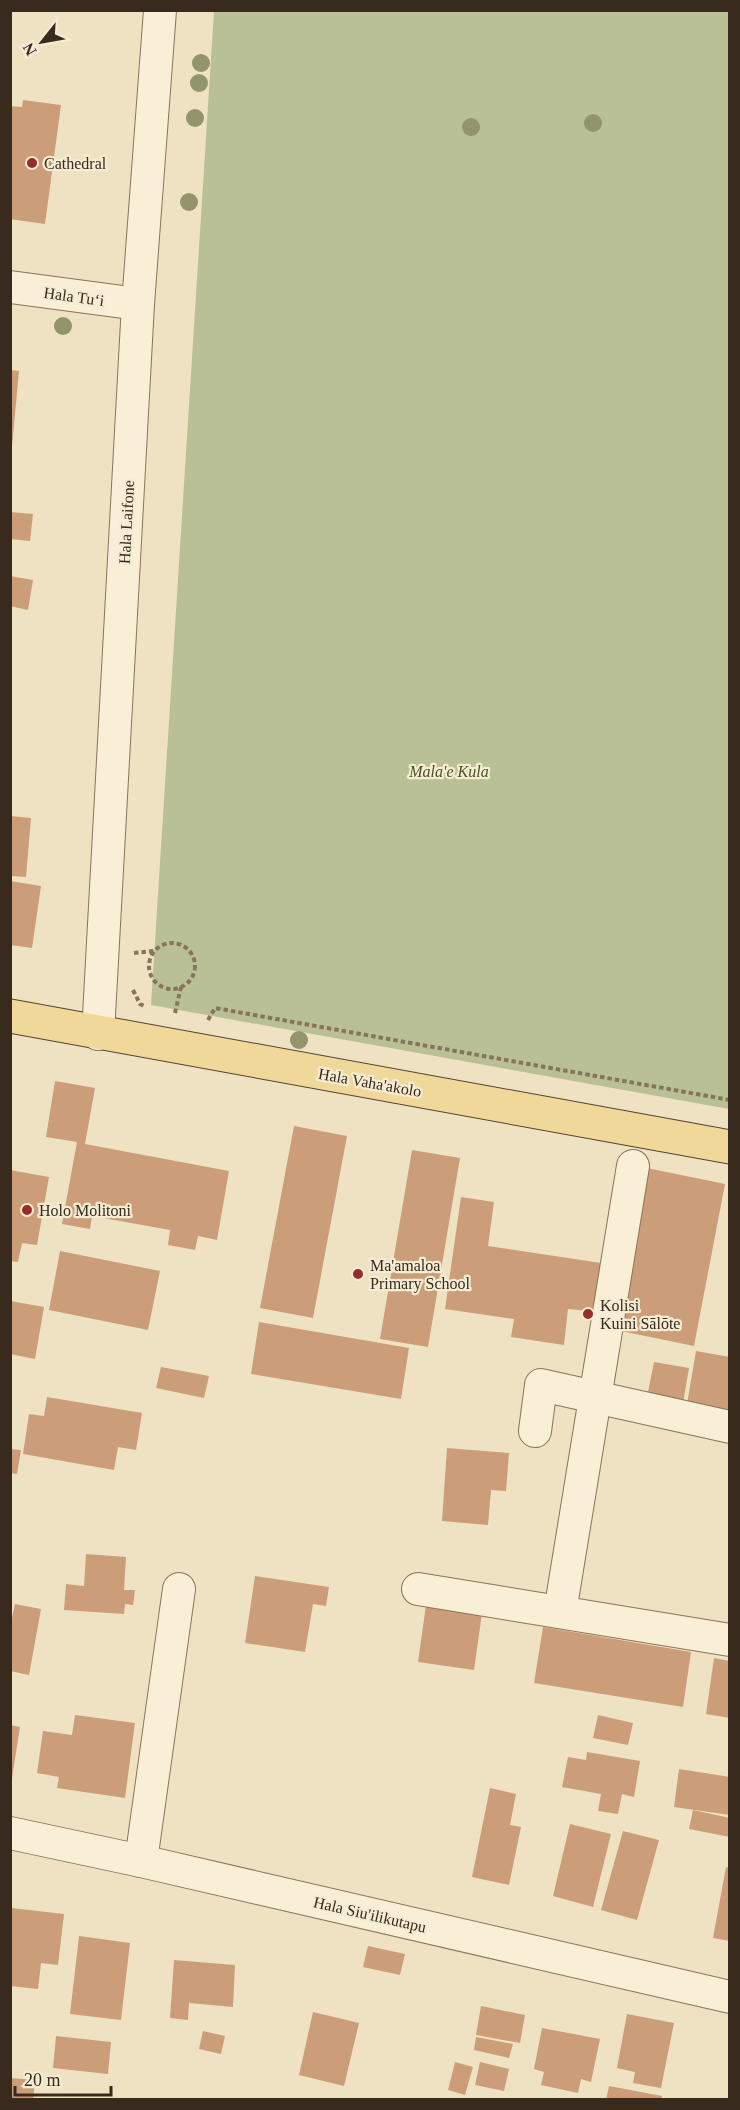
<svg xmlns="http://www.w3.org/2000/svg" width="740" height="2110" viewBox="0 0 740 2110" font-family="Georgia,serif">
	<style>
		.cemetery { fill: #bac096 }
		.building { fill: #cb9e79 }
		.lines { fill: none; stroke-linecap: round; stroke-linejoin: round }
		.minor-casing { stroke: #88745a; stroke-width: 34 }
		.major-casing { stroke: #55422e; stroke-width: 35 }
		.path { stroke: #88745a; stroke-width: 4; stroke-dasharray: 4.5 3; stroke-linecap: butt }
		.minor { stroke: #f8efd6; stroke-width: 32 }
		.major { stroke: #f0d89b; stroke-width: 33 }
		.tree { fill: #92946c }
		.poi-dot { fill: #962d2b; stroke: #f5ecd3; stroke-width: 2 }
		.labels { text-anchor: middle; stroke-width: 4.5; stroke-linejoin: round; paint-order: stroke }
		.poi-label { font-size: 16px; fill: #382b1e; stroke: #f5ecd3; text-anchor: start }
		.street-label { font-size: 16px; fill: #382b1e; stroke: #f5ecd3 }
		.park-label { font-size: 16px; font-style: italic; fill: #475425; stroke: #f5ecd3 }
	</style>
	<rect width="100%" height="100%" fill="#eee2c3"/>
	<polygon class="cemetery" points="214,11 729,11 729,1109 151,1005"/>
	<g class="building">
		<polygon points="23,100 61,105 45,224 10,219 10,106 22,107"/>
		<polygon points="10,370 19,371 12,447 10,447"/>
		<polygon points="10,512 33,514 30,541 10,539"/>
		<polygon points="10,576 33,580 28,610 10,606"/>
		<polygon points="10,816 31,818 26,877 10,876"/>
		<polygon points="10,881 41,886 32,948 10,945"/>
		<polygon points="55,1081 95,1088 85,1144 229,1171 217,1240 198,1236 195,1250 168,1245 170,1230 92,1216 90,1229 62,1224 77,1142 46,1137"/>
		<polygon points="294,1126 347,1136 313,1318 260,1308"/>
		<polygon points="412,1150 460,1158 428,1347 380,1339"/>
		<polygon points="642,1167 725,1184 694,1346 611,1329"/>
		<polygon points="10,1170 49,1177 37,1245 22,1243 18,1262 10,1261"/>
		<polygon points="461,1197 494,1202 488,1246 608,1264 601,1312 568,1309 564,1345 511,1337 514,1319 445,1309"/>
		<polygon points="60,1251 160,1271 148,1330 49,1310"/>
		<polygon points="10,1301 44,1307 35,1359 10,1354"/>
		<polygon points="259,1322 409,1348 401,1399 251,1374"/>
		<polygon points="696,1351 730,1357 730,1418 686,1410"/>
		<polygon points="654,1362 689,1368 683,1403 647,1397"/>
		<polygon points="161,1367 209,1376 204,1398 156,1388"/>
		<polygon points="47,1397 142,1413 136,1450 118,1447 114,1470 23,1454 29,1414 44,1416"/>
		<polygon points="447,1448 509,1453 506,1491 491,1490 488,1525 442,1521"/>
		<polygon points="10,1449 21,1450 17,1474 10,1473"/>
		<polygon points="86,1554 126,1557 124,1590 135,1590 133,1605 125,1604 124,1614 64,1610 66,1584 84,1586"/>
		<polygon points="255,1576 329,1587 326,1606 313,1604 305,1652 245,1643"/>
		<polygon points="15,1604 41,1609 29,1675 10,1671 10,1627"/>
		<polygon points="426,1605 482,1613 474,1670 418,1662"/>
		<polygon points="543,1627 691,1652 683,1707 534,1683"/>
		<polygon points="714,1658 730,1661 730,1718 706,1714"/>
		<polygon points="75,1715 135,1723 125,1798 57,1788 59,1777 37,1773 43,1731 72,1735"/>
		<polygon points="598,1715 633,1723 628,1745 593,1738"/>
		<polygon points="10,1725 20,1727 12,1778 10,1778"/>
		<polygon points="587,1752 640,1761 634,1797 622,1794 618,1814 598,1811 601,1794 562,1787 568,1757 586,1760"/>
		<polygon points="679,1769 730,1777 730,1815 674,1807"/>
		<polygon points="490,1788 516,1794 510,1825 521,1827 509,1885 472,1877"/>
		<polygon points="693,1810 730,1818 730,1837 689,1829"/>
		<polygon points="570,1824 611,1834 593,1907 553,1896"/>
		<polygon points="623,1831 659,1840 637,1920 601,1910"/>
		<polygon points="726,1867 730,1868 730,1941 713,1938"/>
		<polygon points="11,1908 64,1914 58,1965 41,1963 38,1989 10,1986"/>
		<polygon points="79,1936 130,1943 121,2020 70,2014"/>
		<polygon points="368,1946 405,1954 400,1975 363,1967"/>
		<polygon points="174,1960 235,1965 233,2007 189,2003 188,2020 170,2018"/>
		<polygon points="481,2006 525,2015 520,2043 476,2035"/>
		<polygon points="313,2012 359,2023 344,2086 299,2075"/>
		<polygon points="627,2014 674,2023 661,2088 633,2083 635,2072 617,2068"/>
		<polygon points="542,2028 600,2039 591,2082 581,2079 578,2093 541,2085 544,2072 534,2069"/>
		<polygon points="203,2031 225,2036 221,2054 199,2049"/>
		<polygon points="56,2036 111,2042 108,2074 53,2068"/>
		<polygon points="476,2037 513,2044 509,2058 474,2050"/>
		<polygon points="455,2062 473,2067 465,2095 448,2090"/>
		<polygon points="480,2062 509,2069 504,2091 475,2085"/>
		<polygon points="10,2078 35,2080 33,2100 10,2100"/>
		<polygon points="609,2086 662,2096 661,2100 606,2100"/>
	</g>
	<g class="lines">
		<defs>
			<g id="minor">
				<polyline points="10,287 138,304"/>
				<polyline points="98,1034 138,304 160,10"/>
				<polyline points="535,1431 541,1385 730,1427"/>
				<polyline points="418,1589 730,1640"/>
				<polyline points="560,1612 633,1166"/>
				<polyline points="10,1833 141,1861 730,1997"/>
				<polyline points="141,1861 179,1589"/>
			</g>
			<polyline id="major" points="10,1016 730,1147"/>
		</defs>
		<use href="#minor" class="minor-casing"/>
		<use href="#major" class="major-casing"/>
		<g class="path">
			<circle cx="172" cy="966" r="23"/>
			<polyline points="134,953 154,951"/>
			<polyline points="133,990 140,1004 144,1006"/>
			<polyline points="175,1013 181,987"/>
			<polyline points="208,1020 215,1008 730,1100"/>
		</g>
		<use href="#minor" class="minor"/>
		<use href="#major" class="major"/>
	</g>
	<g class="tree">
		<circle cx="201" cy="63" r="9"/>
		<circle cx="199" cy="83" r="9"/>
		<circle cx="195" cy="118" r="9"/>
		<circle cx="593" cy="123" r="9"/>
		<circle cx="471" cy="127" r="9"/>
		<circle cx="189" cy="202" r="9"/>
		<circle cx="63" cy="326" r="9"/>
		<circle cx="299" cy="1040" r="9"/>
	</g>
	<g class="poi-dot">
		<circle cx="32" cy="163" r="6"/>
		<circle cx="27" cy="1210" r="6"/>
		<circle cx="358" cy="1274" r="6"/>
		<circle cx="588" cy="1314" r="6"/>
	</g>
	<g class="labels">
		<g class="poi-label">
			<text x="44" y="169">Cathedral</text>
			<text x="39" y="1216">Holo Molitoni</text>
			<text x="370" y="1271">Ma'amaloa<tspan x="370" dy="18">Primary School</tspan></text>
			<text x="600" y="1311">Kolisi<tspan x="600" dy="18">Kuini Sālōte</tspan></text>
		</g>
		<g class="street-label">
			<text transform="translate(74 296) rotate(8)" y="6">Hala Tuʻi</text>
			<text transform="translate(126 522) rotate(-87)" y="6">Hala Laifone</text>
			<text transform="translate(370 1082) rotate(10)" y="6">Hala Vaha'akolo</text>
			<text transform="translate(370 1914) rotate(13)" y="6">Hala Siu'ilikutapu</text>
		</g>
		<g class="park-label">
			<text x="449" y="777">Mala'e Kula</text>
		</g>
	</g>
	<rect width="740" height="2110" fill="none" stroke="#382b1e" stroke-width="24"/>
	<g transform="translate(42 42) rotate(239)" stroke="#f5ecd3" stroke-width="4.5" paint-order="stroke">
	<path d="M0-4.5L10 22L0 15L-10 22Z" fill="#382b1e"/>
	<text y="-9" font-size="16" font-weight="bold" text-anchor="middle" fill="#382b1e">N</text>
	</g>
	<path d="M15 2086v9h96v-9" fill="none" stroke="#382b1e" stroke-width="3"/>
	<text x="24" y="2086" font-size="18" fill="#382b1e" stroke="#f5ecd3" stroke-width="4.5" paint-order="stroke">20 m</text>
</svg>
